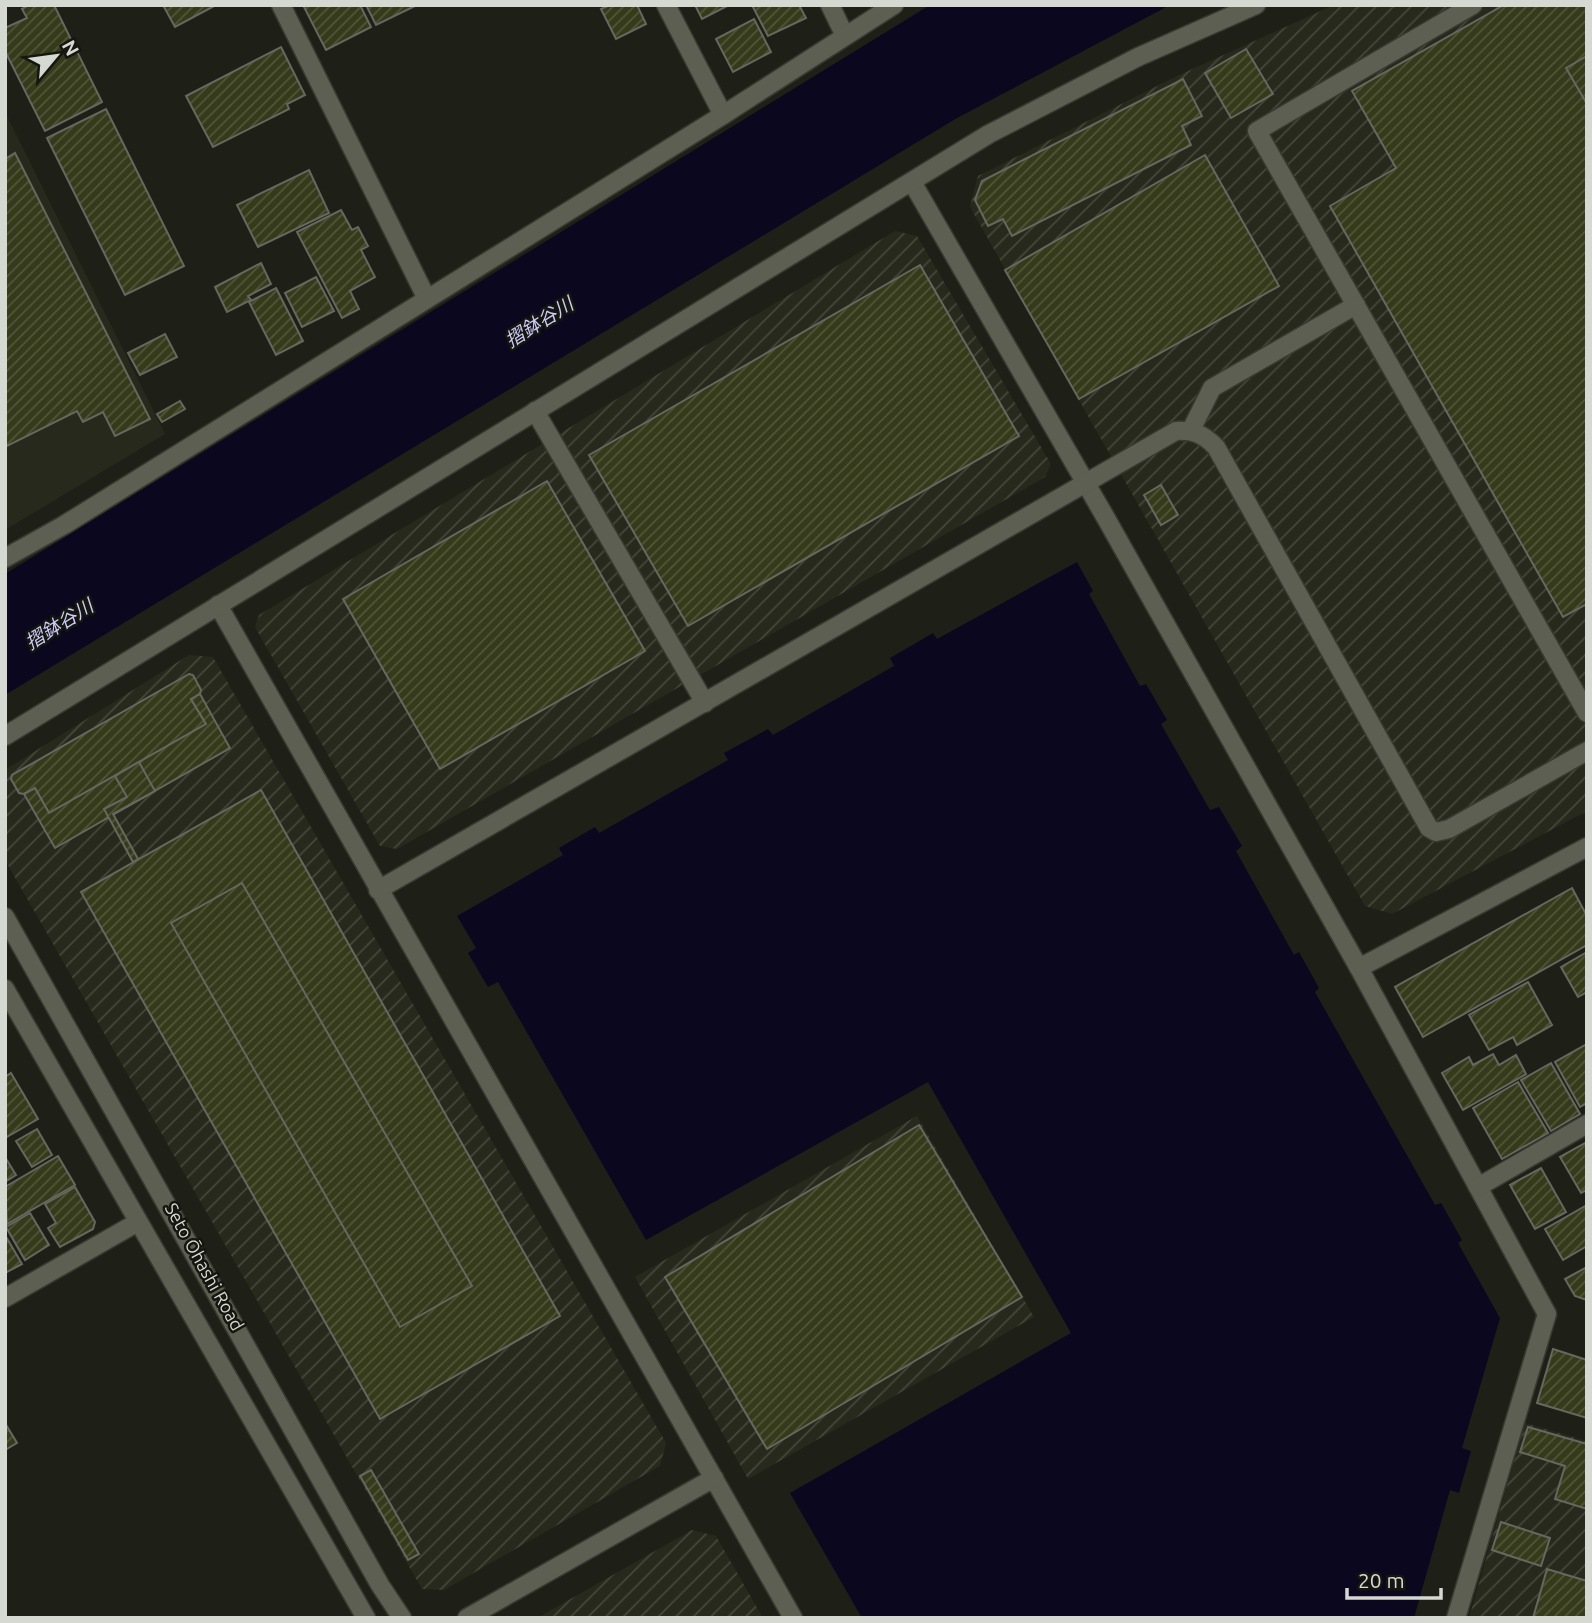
<svg xmlns="http://www.w3.org/2000/svg" width="1592" height="1623" viewBox="0 0 1592 1623" font-family="Ubuntu,'Noto Sans JP',sans-serif">
	<style>
		.built { fill: #26291b }
		.industrial { fill: url(#industrial-furrows) }
		.water { fill: #0b071f }
		.building { fill: url(#building-hatch); stroke: #66685f; stroke-width: 2 }
		.lines { fill: none; stroke-linecap: round; stroke-linejoin: round }
		.minor-casing { stroke: #383a32; stroke-width: 21 }
		.minor { stroke: #5c5f51; stroke-width: 18 }
		.labels { text-anchor: middle; stroke-width: 5; stroke-linejoin: round; paint-order: stroke }
		.street-label { font-size: 18px; fill: #d6d8d2; stroke: #15160f }
		.water-label { font-size: 19px; font-style: italic; fill: #cccaf8; stroke: #15160f }
	</style>
	<defs>
		<pattern id="industrial-furrows" width="10" height="10" patternUnits="userSpaceOnUse" patternTransform="scale(1.75)"><rect width="10" height="10" fill="#26291b"/><path d="M-1 1l2-2M0 10L10 0M9 11l2-2" fill="none" stroke="#45473b"/></pattern>
		<pattern id="building-hatch" width="6" height="6" patternUnits="userSpaceOnUse" patternTransform="scale(1.75)"><rect width="6" height="6" fill="#343a1a"/><path d="M-1 1l2-2M0 6l6-6M5 7l2-2" fill="none" stroke="#51563a"/></pattern>
	</defs>
	<rect width="100%" height="100%" fill="#1e2018"/>
	<polygon class="built" points="5,112 165,434 5,530"/>
	<g class="industrial">
		<polygon points="1334,5 1587,5 1587,811 1392,914 1365,906 970,207 978,176 1177,76"/>
		<polygon points="895,231 917,236 1051,464 1045,477 397,849 380,846 255,627 259,615"/>
		<polygon points="189,655 213,657 666,1443 660,1466 444,1590 422,1589 5,860 5,770"/>
		<polygon points="917,1116 1034,1317 748,1479 635,1277"/>
		<polygon points="1525,1423 1587,1441 1587,1618 1469,1618"/>
		<polygon points="692,1530 716,1536 763,1618 537,1618"/>
	</g>
	<g class="water">
		<polygon points="930,5 1170,5 957,118 5,695 5,574"/>
		<polygon points="1077,562 1093,591 1089,594 1140,686 1146,684 1167,720 1161,724 1210,810 1219,807 1242,846 1236,851 1294,955 1299,952 1319,988 1315,992 1435,1205 1441,1203 1462,1240 1458,1243 1500,1318 1462,1448 1471,1451 1459,1493 1450,1490 1414,1618 862,1618 790,1493 1071,1333 928,1082 646,1240 498,982 488,987 468,953 476,948 457,916 563,855 559,848 595,827 599,833 728,760 724,753 768,729 773,735 894,666 890,658 933,633 937,639"/>
	</g>
	<g class="building">
		<polygon points="29,5 54,5 102,102 45,131 5,51 5,28 27,18 22,9"/>
		<polygon points="163,5 216,5 175,27"/>
		<polygon points="303,5 360,5 371,27 326,50"/>
		<polygon points="366,5 417,5 376,25"/>
		<polygon points="610,5 637,5 646,24 616,39 601,9"/>
		<polygon points="695,5 729,5 702,19"/>
		<polygon points="752,5 799,5 806,18 768,36"/>
		<polygon points="1504,5 1587,5 1587,604 1563,617 1330,206 1396,168 1352,91"/>
		<polygon points="754,19 771,52 733,72 716,39"/>
		<polygon points="281,47 305,95 287,104 289,109 213,147 186,96"/>
		<polygon points="1246,49 1273,94 1231,118 1205,73"/>
		<polygon points="1587,56 1587,104 1566,68"/>
		<polygon points="1183,79 1202,116 1182,126 1191,145 1012,236 1003,219 988,226 975,200 982,181"/>
		<polygon points="106,109 184,266 125,295 47,138"/>
		<polygon points="15,153 150,419 115,436 103,412 83,422 77,411 5,447 5,159"/>
		<polygon points="1205,155 1279,286 1079,399 1005,270"/>
		<polygon points="309,170 329,213 258,247 237,205"/>
		<polygon points="341,210 352,230 358,227 368,246 361,250 375,277 350,291 359,309 342,318 297,232"/>
		<polygon points="261,263 271,284 248,296 251,300 227,312 215,287"/>
		<polygon points="920,265 1019,436 688,626 589,455"/>
		<polygon points="316,277 334,311 302,327 285,293"/>
		<polygon points="276,288 303,341 276,355 249,302"/>
		<polygon points="165,334 177,357 140,375 128,353"/>
		<polygon points="180,401 185,409 162,422 157,414"/>
		<polygon points="547,481 645,651 440,769 343,599"/>
		<polygon points="1161,485 1178,515 1161,525 1144,495"/>
		<polygon points="189,674 193,675 201,690 200,694 191,699 206,724 49,813 35,788 24,794 19,793 11,779 12,775"/>
		<polygon points="200,694 230,748 55,848 24,794 35,788 49,813 139,762 206,724 191,699"/>
		<polygon points="139,762 155,791 113,814 138,859 133,862 104,809 127,797 115,776"/>
		<polygon points="261,790 560,1316 380,1419 81,892"/>
		<polygon points="242,883 472,1286 400,1327 171,923"/>
		<polygon points="1572,888 1587,916 1587,945 1423,1037 1395,987"/>
		<polygon points="1587,952 1587,992 1578,997 1561,967"/>
		<polygon points="1528,982 1552,1025 1517,1045 1513,1037 1489,1050 1469,1015"/>
		<polygon points="1587,1044 1587,1103 1580,1107 1555,1062"/>
		<polygon points="1493,1054 1499,1065 1516,1055 1526,1074 1463,1110 1442,1073 1469,1057 1473,1065"/>
		<polygon points="1551,1063 1580,1114 1551,1131 1521,1080"/>
		<polygon points="11,1073 38,1119 5,1138 5,1077"/>
		<polygon points="1518,1082 1548,1133 1502,1159 1473,1108"/>
		<polygon points="919,1125 1022,1297 767,1449 665,1277"/>
		<polygon points="37,1129 52,1155 32,1167 16,1141"/>
		<polygon points="1587,1142 1587,1190 1581,1193 1560,1157"/>
		<polygon points="58,1156 75,1185 7,1224 5,1187"/>
		<polygon points="5,1157 16,1175 5,1182"/>
		<polygon points="1541,1168 1566,1212 1535,1229 1510,1185"/>
		<polygon points="75,1187 95,1222 93,1229 60,1247 48,1228 56,1223 45,1204"/>
		<polygon points="1587,1205 1587,1246 1563,1260 1545,1229"/>
		<polygon points="30,1213 49,1245 25,1260 6,1227"/>
		<polygon points="5,1235 22,1264 5,1273"/>
		<polygon points="1587,1267 1587,1300 1575,1296 1565,1279"/>
		<polygon points="1553,1349 1587,1360 1587,1418 1537,1403"/>
		<polygon points="5,1423 17,1443 5,1450"/>
		<polygon points="1528,1427 1587,1444 1587,1509 1555,1499 1565,1466 1520,1452"/>
		<polygon points="371,1470 419,1554 408,1560 360,1476"/>
		<polygon points="1501,1522 1550,1538 1541,1566 1492,1550"/>
		<polygon points="1547,1569 1587,1581 1587,1618 1533,1618"/>
	</g>
	<g class="lines">
		<defs>
			<g id="minor">
				<polyline points="281,5 427,299"/>
				<polyline points="666,5 723,115"/>
				<polyline points="830,5 845,36"/>
				<polyline points="1473,5 1257,131 1587,713"/>
				<polyline points="912,182 1107,520 1359,968 1587,847"/>
				<polyline points="535,411 705,703"/>
				<polyline points="1191,430 1212,388 1356,305"/>
				<polyline points="5,558 64,525 723,115 894,5"/>
				<polyline points="218,605 793,1618"/>
				<polyline points="5,736 989,134 1138,57 1256,5"/>
				<path d="M 378,890 L 1176,431 C 1194,430 1203,434 1216,447 L 1429,828 L 1436,832 L 1449,829 L 1587,751"/>
				<polyline points="5,917 380,1585 402,1618"/>
				<polyline points="1359,968 1547,1314 1456,1618"/>
				<polyline points="5,989 366,1618"/>
				<polyline points="1478,1187 1587,1124"/>
				<polyline points="5,1298 138,1222"/>
				<polyline points="467,1618 714,1478"/>
			</g>
		</defs>
		<use href="#minor" class="minor-casing"/>
		<use href="#minor" class="minor"/>
	</g>
	<g class="labels">
		<g class="street-label">
			<text transform="translate(204 1267) rotate(61)" y="6">Seto Ōhashi Road</text>
		</g>
		<g class="water-label">
			<text transform="translate(539 322) rotate(-32)" y="7">摺鉢谷川</text>
			<text transform="translate(59 624) rotate(-32)" y="7">摺鉢谷川</text>
		</g>
	</g>
	<rect width="1592" height="1623" fill="none" stroke="#d6d8d2" stroke-width="14"/>
	<g transform="translate(56 56) rotate(61)" stroke="#15160f" stroke-width="5" paint-order="stroke">
	<path d="M0-5L12 26L0 18L-12 26Z" fill="#d6d8d2"/>
	<text y="-10" font-size="19" font-weight="bold" text-anchor="middle" fill="#d6d8d2">N</text>
	</g>
	<path d="M1347 1588v10h94v-10" fill="none" stroke="#d6d8d2" stroke-width="3.5"/>
	<text x="1358" y="1588" font-size="21" fill="#d6d8d2" stroke="#15160f" stroke-width="5" paint-order="stroke">20 m</text>
</svg>
